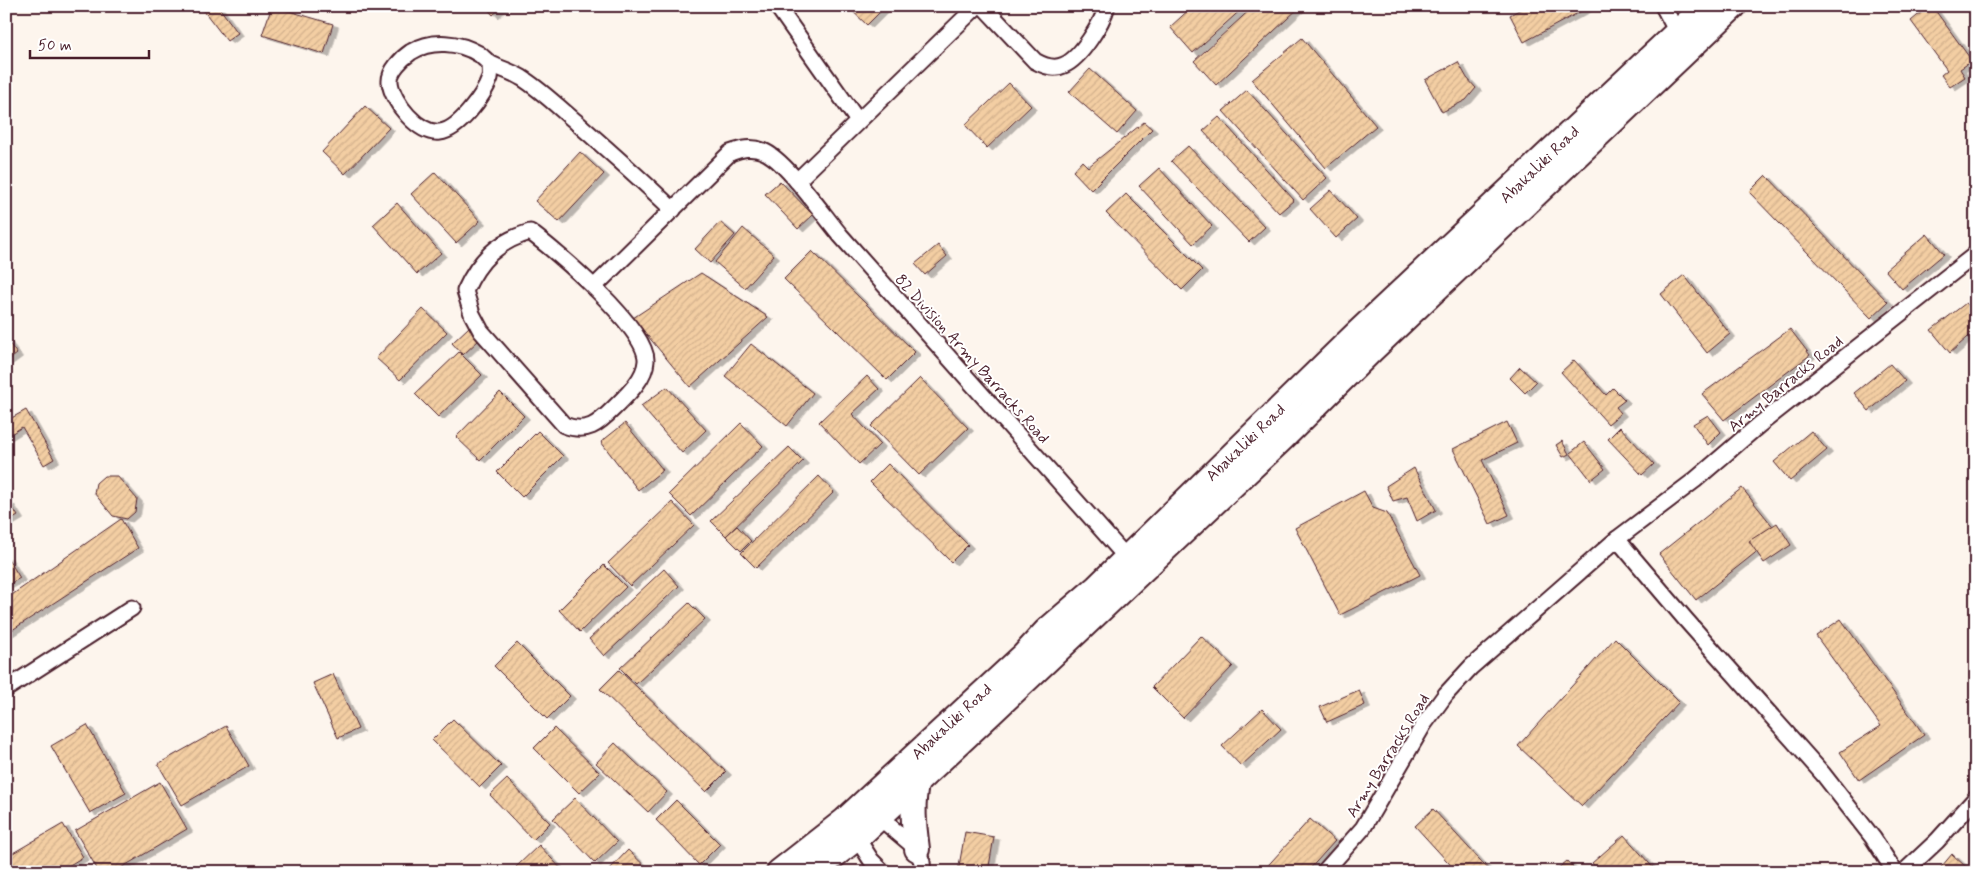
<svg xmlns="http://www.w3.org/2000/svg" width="1982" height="878" viewBox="0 0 1982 878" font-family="Mynerve,sans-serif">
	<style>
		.building { fill: url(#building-hatch); stroke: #4a1f2b; filter: url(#shadow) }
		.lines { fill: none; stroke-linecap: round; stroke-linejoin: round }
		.street-casing { stroke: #4a1f2b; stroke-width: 19 }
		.primary-casing { stroke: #4a1f2b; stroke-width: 28 }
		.street { stroke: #fff; stroke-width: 15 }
		.primary { stroke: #fff; stroke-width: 24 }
		.labels { text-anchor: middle; stroke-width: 4; stroke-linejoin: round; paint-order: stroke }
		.street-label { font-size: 16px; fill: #4a1f2b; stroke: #fff }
	</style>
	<defs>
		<pattern id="building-hatch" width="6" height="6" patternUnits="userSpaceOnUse" patternTransform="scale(1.25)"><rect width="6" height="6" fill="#f3cea3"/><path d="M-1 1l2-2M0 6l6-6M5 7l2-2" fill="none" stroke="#d2b08c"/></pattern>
		<filter id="shadow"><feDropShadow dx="5.5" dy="3" stdDeviation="0" flood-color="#0004"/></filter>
	</defs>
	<rect width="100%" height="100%" fill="#fdf5ed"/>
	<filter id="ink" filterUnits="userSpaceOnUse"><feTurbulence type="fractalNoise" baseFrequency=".02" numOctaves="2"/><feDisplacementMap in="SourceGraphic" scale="10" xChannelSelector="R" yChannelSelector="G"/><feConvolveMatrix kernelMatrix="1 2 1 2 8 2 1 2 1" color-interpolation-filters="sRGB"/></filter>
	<g filter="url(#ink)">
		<g class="building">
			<polygon points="200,6 218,6 238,33 227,41"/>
			<polygon points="272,6 333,24 324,54 262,35"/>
			<polygon points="485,6 503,6 493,15"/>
			<polygon points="847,6 886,6 867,25"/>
			<polygon points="1193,6 1245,6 1193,53 1170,27"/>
			<polygon points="1254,6 1301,6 1216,85 1194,61"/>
			<polygon points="1526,6 1591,6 1524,42 1510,15"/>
			<polygon points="1929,6 1932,6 1972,61 1960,69 1965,77 1950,87 1941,75 1947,70 1911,21"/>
			<polygon points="1302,38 1376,126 1326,168 1252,80"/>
			<polygon points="1458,62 1467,78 1476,88 1466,100 1442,112 1425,80"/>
			<polygon points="1090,69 1137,111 1117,134 1069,92"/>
			<polygon points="1009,83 1031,106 987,148 965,125"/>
			<polygon points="1247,90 1327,178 1303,200 1223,111"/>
			<polygon points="365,106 389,128 345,174 322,152"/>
			<polygon points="1219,117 1294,200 1279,213 1203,131"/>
			<polygon points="1144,122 1152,129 1091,190 1073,171 1082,161 1088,167"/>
			<polygon points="1188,146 1265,227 1249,242 1171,161"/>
			<polygon points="580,152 604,174 559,222 535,201"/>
			<polygon points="1159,168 1212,226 1193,244 1139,186"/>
			<polygon points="435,172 480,221 456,243 411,194"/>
			<polygon points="1766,175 1888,302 1871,318 1749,192"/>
			<polygon points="780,181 813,215 798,229 765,194"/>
			<polygon points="1331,190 1357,219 1336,238 1310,209"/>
			<polygon points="1126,194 1202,270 1182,290 1106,213"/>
			<polygon points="397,203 441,253 417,274 373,225"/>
			<polygon points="720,222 735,235 710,263 695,249"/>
			<polygon points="743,228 774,255 745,288 715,262"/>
			<polygon points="1927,234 1944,254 1902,289 1885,270"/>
			<polygon points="938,245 947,256 925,275 915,264"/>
			<polygon points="812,251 915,352 887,380 784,279"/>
			<polygon points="701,273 768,317 690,387 633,318"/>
			<polygon points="1684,275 1730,334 1707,353 1661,294"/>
			<polygon points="1966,303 1976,312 1976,330 1950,353 1931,330"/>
			<polygon points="423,309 447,332 400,380 376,358"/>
			<polygon points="469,327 480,339 463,355 452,343"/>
			<polygon points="1790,329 1810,355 1724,420 1702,394"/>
			<polygon points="6,339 17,354 6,362"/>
			<polygon points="751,344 813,393 787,426 725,376"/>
			<polygon points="459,352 482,375 438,417 415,394"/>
			<polygon points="1574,360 1606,395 1613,388 1625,400 1616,407 1621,413 1608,424 1561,372"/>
			<polygon points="1890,364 1905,381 1869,411 1854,393"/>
			<polygon points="1520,367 1536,382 1525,393 1510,378"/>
			<polygon points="867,376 879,389 852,414 880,444 859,464 819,422"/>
			<polygon points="920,378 968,428 919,475 871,426"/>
			<polygon points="667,387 706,430 682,453 641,406"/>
			<polygon points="500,392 524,416 480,460 456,437"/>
			<polygon points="26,410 54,459 44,465 22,427 6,437 6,421"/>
			<polygon points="1708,415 1721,432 1708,445 1693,424"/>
			<polygon points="1507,422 1517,443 1482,460 1509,515 1490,524 1453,449"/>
			<polygon points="625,423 663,470 638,490 601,442"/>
			<polygon points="741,423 763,446 691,516 669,494"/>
			<polygon points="1620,427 1654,464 1642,475 1608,439"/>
			<polygon points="538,431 563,456 522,497 497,472"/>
			<polygon points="1811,431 1827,450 1790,481 1774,462"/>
			<polygon points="1562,441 1569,454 1563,457 1556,445"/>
			<polygon points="1584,442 1605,469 1591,480 1570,453"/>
			<polygon points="789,447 803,461 726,536 711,521"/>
			<polygon points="888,464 968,545 951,562 870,482"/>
			<polygon points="1414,468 1436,510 1417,521 1407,497 1393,501 1386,486"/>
			<polygon points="104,476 117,476 137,499 135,512 127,519 113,516 94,493 96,483"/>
			<polygon points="819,476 834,492 756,568 741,553"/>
			<polygon points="1742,488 1779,534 1696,600 1659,554"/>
			<polygon points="1364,491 1373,508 1387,513 1420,575 1340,615 1295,528"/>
			<polygon points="9,502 18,516 6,523 6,504"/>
			<polygon points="672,502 694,525 630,586 608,563"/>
			<polygon points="121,519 138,548 6,634 6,599"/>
			<polygon points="1777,523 1791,545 1764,563 1749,541"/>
			<polygon points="737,526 751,541 741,551 726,536"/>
			<polygon points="6,555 20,578 6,586"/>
			<polygon points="604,565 626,587 580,632 559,610"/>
			<polygon points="664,569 679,586 604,656 589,639"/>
			<polygon points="689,603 705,619 636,684 620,668"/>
			<polygon points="1841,619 1924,735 1859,780 1840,752 1881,726 1816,636"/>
			<polygon points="1201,636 1233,666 1183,718 1152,687"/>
			<polygon points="1615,638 1679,702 1582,806 1518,746"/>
			<polygon points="517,643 570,696 547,719 494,666"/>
			<polygon points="619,670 726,772 706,792 600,689"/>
			<polygon points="333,674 358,729 338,738 313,683"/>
			<polygon points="1359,690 1365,705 1327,722 1320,707"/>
			<polygon points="1262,709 1281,729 1241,766 1222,746"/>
			<polygon points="453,719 501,766 480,787 432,740"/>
			<polygon points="87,725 126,793 90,813 51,746"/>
			<polygon points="226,726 249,766 182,805 158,764"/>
			<polygon points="554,728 600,773 579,793 534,748"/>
			<polygon points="615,743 667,792 648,812 596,763"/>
			<polygon points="507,779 550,823 533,840 490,795"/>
			<polygon points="160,782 187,829 114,872 99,872 75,831"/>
			<polygon points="575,798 617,842 595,863 553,819"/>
			<polygon points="676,800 720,844 699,865 656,820"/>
			<polygon points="1433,809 1491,872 1457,872 1415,826"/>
			<polygon points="1310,819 1335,841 1307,872 1262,872"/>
			<polygon points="63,824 83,857 58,872 6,872 6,857"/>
			<polygon points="965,832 994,837 988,872 958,872"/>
			<polygon points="1624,835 1657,872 1600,872 1592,863"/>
			<polygon points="539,845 564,872 520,872 516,867"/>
			<polygon points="628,850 651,872 607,872"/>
			<polygon points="1952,854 1966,867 1962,872 1937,872"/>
			<polygon points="1567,861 1576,871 1558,872 1556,870"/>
		</g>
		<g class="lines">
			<defs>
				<g id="street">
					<polyline points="777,6 858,121"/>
					<path d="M 983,6 L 1035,61 C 1044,66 1054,70 1064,65 C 1081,58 1102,23 1107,6"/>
					<polyline points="1663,6 1677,32"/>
					<path d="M 490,63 C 490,68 491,74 490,78 C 484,95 459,130 440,132 C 419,135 392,102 390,82 C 389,71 402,58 411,52 C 432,39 459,42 479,54 C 483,57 486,61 491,64 C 501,69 512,72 522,78 C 541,90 557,106 575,121 C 608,150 641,179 673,210"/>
					<polyline points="797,181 977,6"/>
					<path d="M 530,232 C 556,251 648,329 646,361 C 645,379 626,396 614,408 C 598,424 587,434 564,425 L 481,331 L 472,314 L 465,291 C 479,260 497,242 530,232 Z"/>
					<path d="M 595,286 L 730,153 C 741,149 751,146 763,151 C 785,159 824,216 841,236 L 1126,557"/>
					<polyline points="1617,539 1686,620 1823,774 1873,838 1895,872"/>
					<polyline points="6,689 132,608"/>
					<polyline points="873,812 917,849 922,862 923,872"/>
					<polyline points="853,832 871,860 883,872"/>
					<polyline points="1324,872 1363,828 1424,724 1446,694 1471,667 1617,539 1695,480 1759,425 1976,254"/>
					<polyline points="1904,872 1937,841 1976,798"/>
				</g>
				<g id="primary">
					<path d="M 917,781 C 911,804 914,826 917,849"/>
					<polyline points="779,872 844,821 1024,655 1046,631 1097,587 1355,335 1705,6"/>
					<polyline points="813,872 857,838 988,716 1283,438 1372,350 1734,6"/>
				</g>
			</defs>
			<use href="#street" class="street-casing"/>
			<use href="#primary" class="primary-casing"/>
			<use href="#street" class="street"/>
			<use href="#primary" class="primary"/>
		</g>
	</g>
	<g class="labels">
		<g class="street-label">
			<text transform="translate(1539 164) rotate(-44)" y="6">Abakaliki Road</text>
			<text transform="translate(973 358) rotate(48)" y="6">82 Division Army Barracks Road</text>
			<text transform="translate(1785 383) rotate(-39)" y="6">Army Barracks Road</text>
			<text transform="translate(1245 442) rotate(-44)" y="6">Abakaliki Road</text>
			<text transform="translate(951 721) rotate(-43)" y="6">Abakaliki Road</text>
			<text transform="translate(1387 755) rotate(-58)" y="6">Army Barracks Road</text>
		</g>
	</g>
	<rect width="1982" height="878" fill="none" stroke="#fff" stroke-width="25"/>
	<rect x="12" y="12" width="1957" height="853" fill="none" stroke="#4a1f2b" stroke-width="2" filter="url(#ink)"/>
	<path d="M30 50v8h119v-8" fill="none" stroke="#4a1f2b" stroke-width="2.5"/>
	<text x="38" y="50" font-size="15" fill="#4a1f2b" stroke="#ffffff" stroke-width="4" paint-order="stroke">50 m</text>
</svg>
